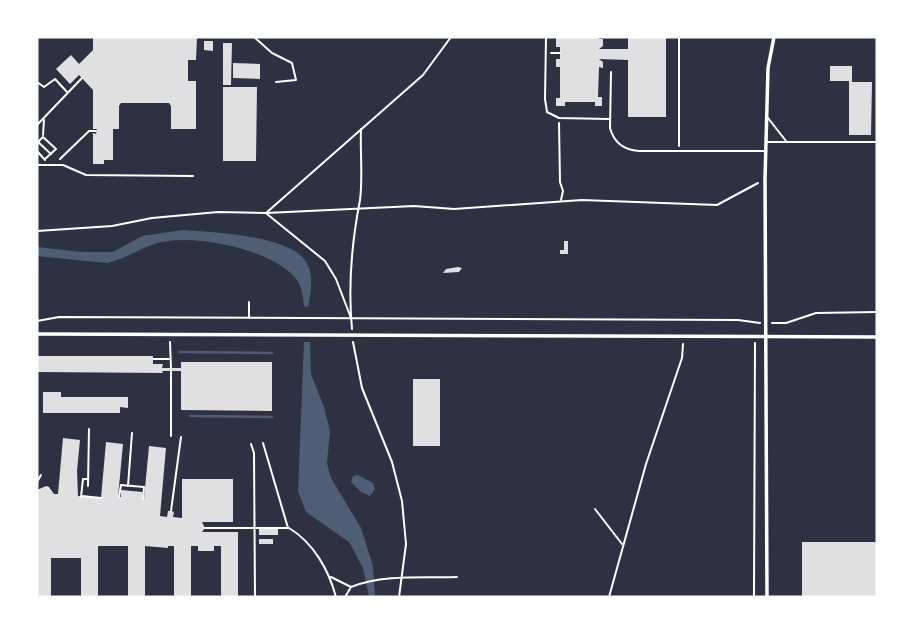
<svg xmlns="http://www.w3.org/2000/svg" width="914" height="634" viewBox="0 0 914 634" font-family="Mulish,sans-serif">
	<style>
		.water { fill: #4f5d75 }
		.lines { fill: none; stroke-linecap: round; stroke-linejoin: round }
		.stream { stroke: #4f5d75; stroke-width: 2.5 }
		.building { fill: #e0e0e3 }
		.path { stroke: #fff; stroke-width: 2 }
		.service { stroke: #fff; stroke-width: 2 }
		.minor { stroke: #fff; stroke-width: 3.5 }
	</style>
	<rect width="100%" height="100%" fill="#2d3142"/>
	<g class="water">
		<path d="M 182,230 C 212,232 285,235 304,259 C 315,273 311,292 308,307 L 304,306 C 303,298 302,287 297,280 C 275,250 197,234 162,242 C 142,246 127,259 107,263 L 37,256 L 37,247 L 81,252 L 113,252 L 142,236 Z"/>
		<polygon points="304,342 310,342 311,374 324,407 330,431 327,463 331,478 361,528 373,566 375,597 369,597 363,568 349,542 306,512 298,491"/>
		<polygon points="358,475 373,483 375,489 370,496 361,492 351,482 353,476"/>
	</g>
	<g class="lines">
		<g class="stream">
			<polyline points="180,352 272,353"/>
			<polyline points="190,416 272,417"/>
		</g>
	</g>
	<g class="building">
		<polygon points="93,37 197,37 196,60 188,60 188,81 196,81 196,129 171,129 171,106 169,103 121,103 119,106 119,129 113,129 113,160 104,160 104,164 93,164 93,133 96,134 97,129 93,129 93,90 79,75 70,84 56,69 71,55 79,64 93,50"/>
		<polygon points="560,37 599,37 599,39 603,39 603,46 599,49 628,49 628,37 666,37 666,117 628,117 628,60 599,59 603,62 603,68 599,67 598,97 602,97 602,106 595,106 595,102 565,102 565,106 556,106 556,98 560,98 560,67 556,67 556,59 560,59 560,47 556,47 556,38"/>
		<polygon points="204,41 213,41 213,51 204,50"/>
		<polygon points="223,43 232,43 231,85 223,85"/>
		<polygon points="233,63 260,64 260,79 233,78"/>
		<polygon points="830,66 852,66 852,82 872,82 871,135 849,135 849,81 830,81"/>
		<polygon points="223,87 257,87 256,161 223,161"/>
		<polygon points="564,241 568,241 568,254 560,254 560,250 564,250"/>
		<polygon points="458,267 462,268 459,272 443,273 446,269"/>
		<polygon points="37,356 153,356 153,364 163,364 162,368 181,368 181,362 272,362 272,411 181,410 181,371 162,371 163,373 37,372"/>
		<rect x="413" y="379" width="27" height="67"/>
		<polygon points="43,392 61,392 61,397 128,397 128,408 120,407 120,413 43,413"/>
		<polygon points="63,438 80,440 77,471 78,496 101,498 106,442 123,444 118,497 121,497 121,490 143,492 142,499 144,499 149,446 166,448 160,516 167,517 168,511 171,511 174,512 173,517 182,518 182,479 233,479 233,522 202,522 205,528 202,532 238,532 238,597 221,597 221,546 214,546 214,551 198,551 198,546 191,546 191,597 174,597 174,546 168,546 168,548 145,546 145,597 128,597 128,546 98,546 98,597 81,597 81,558 51,558 51,597 37,597 37,490 46,486 49,487 54,494 58,494"/>
		<rect x="259" y="529" width="19" height="6"/>
		<rect x="259" y="539" width="14" height="5"/>
		<rect x="802" y="542" width="75" height="55"/>
	</g>
	<g class="lines">
		<g class="path">
			<polyline points="254,37 272,53 292,63 296,80 276,82"/>
			<polyline points="551,53 560,53"/>
			<polyline points="37,82 44,87 55,79 67,92"/>
			<polyline points="559,123 560,182 563,191 561,200"/>
			<polyline points="37,125 82,78"/>
			<polyline points="43,135 44,120"/>
			<polyline points="38,142 43,137 56,149 45,159"/>
			<polyline points="37,143 38,142 51,154"/>
			<polyline points="679,146 679,37"/>
			<polyline points="37,151 45,160"/>
			<polyline points="60,159 89,131 96,131"/>
			<polyline points="266,213 414,206 454,209 582,200 717,205 758,183"/>
			<polyline points="267,214 325,261 336,279 351,318"/>
			<polyline points="37,231 112,226 152,218 218,212 266,213 423,75 451,37"/>
			<polyline points="249,302 249,318"/>
			<polyline points="37,321 59,317 738,320 760,323"/>
			<polyline points="772,323 786,323 816,313 877,312"/>
			<path d="M 352,329 C 348,287 352,241 360,200 C 363,177 360,152 361,129"/>
			<polyline points="170,342 171,368"/>
			<polyline points="353,342 362,388 392,462 402,501 406,544 399,597"/>
			<polyline points="153,359 169,359"/>
			<polyline points="171,371 171,436"/>
			<polyline points="251,444 254,453 255,597"/>
			<polyline points="37,482 41,475"/>
			<polyline points="88,486 89,429"/>
			<polyline points="128,486 132,433"/>
			<polyline points="82,496 101,498"/>
			<polyline points="81,497 83,479 87,479"/>
			<polyline points="119,497 121,485 144,487 143,499"/>
			<polyline points="595,509 622,544"/>
			<polyline points="171,511 181,437"/>
			<polyline points="205,528 288,528 263,443"/>
			<path d="M 289,528 C 314,543 329,571 336,597"/>
			<polyline points="331,577 351,587 345,597"/>
			<path d="M 351,587 C 383,574 424,578 457,577"/>
			<polyline points="609,597 646,464 682,358 683,344"/>
			<polyline points="754,597 755,343"/>
		</g>
		<g class="service">
			<polyline points="546,37 545,99 547,112 559,118 609,119"/>
			<path d="M 611,72 L 610,128 C 614,143 624,150 639,151 L 765,151"/>
			<polyline points="768,118 786,141"/>
			<polyline points="766,142 877,142"/>
			<polyline points="37,165 63,165 86,175 193,176"/>
		</g>
		<g class="minor">
			<polyline points="37,334 877,337"/>
			<polyline points="767,597 765,179 768,68 774,37"/>
		</g>
	</g>
	<rect width="914" height="634" fill="none" stroke="#ffffff" stroke-width="77"/>
</svg>
